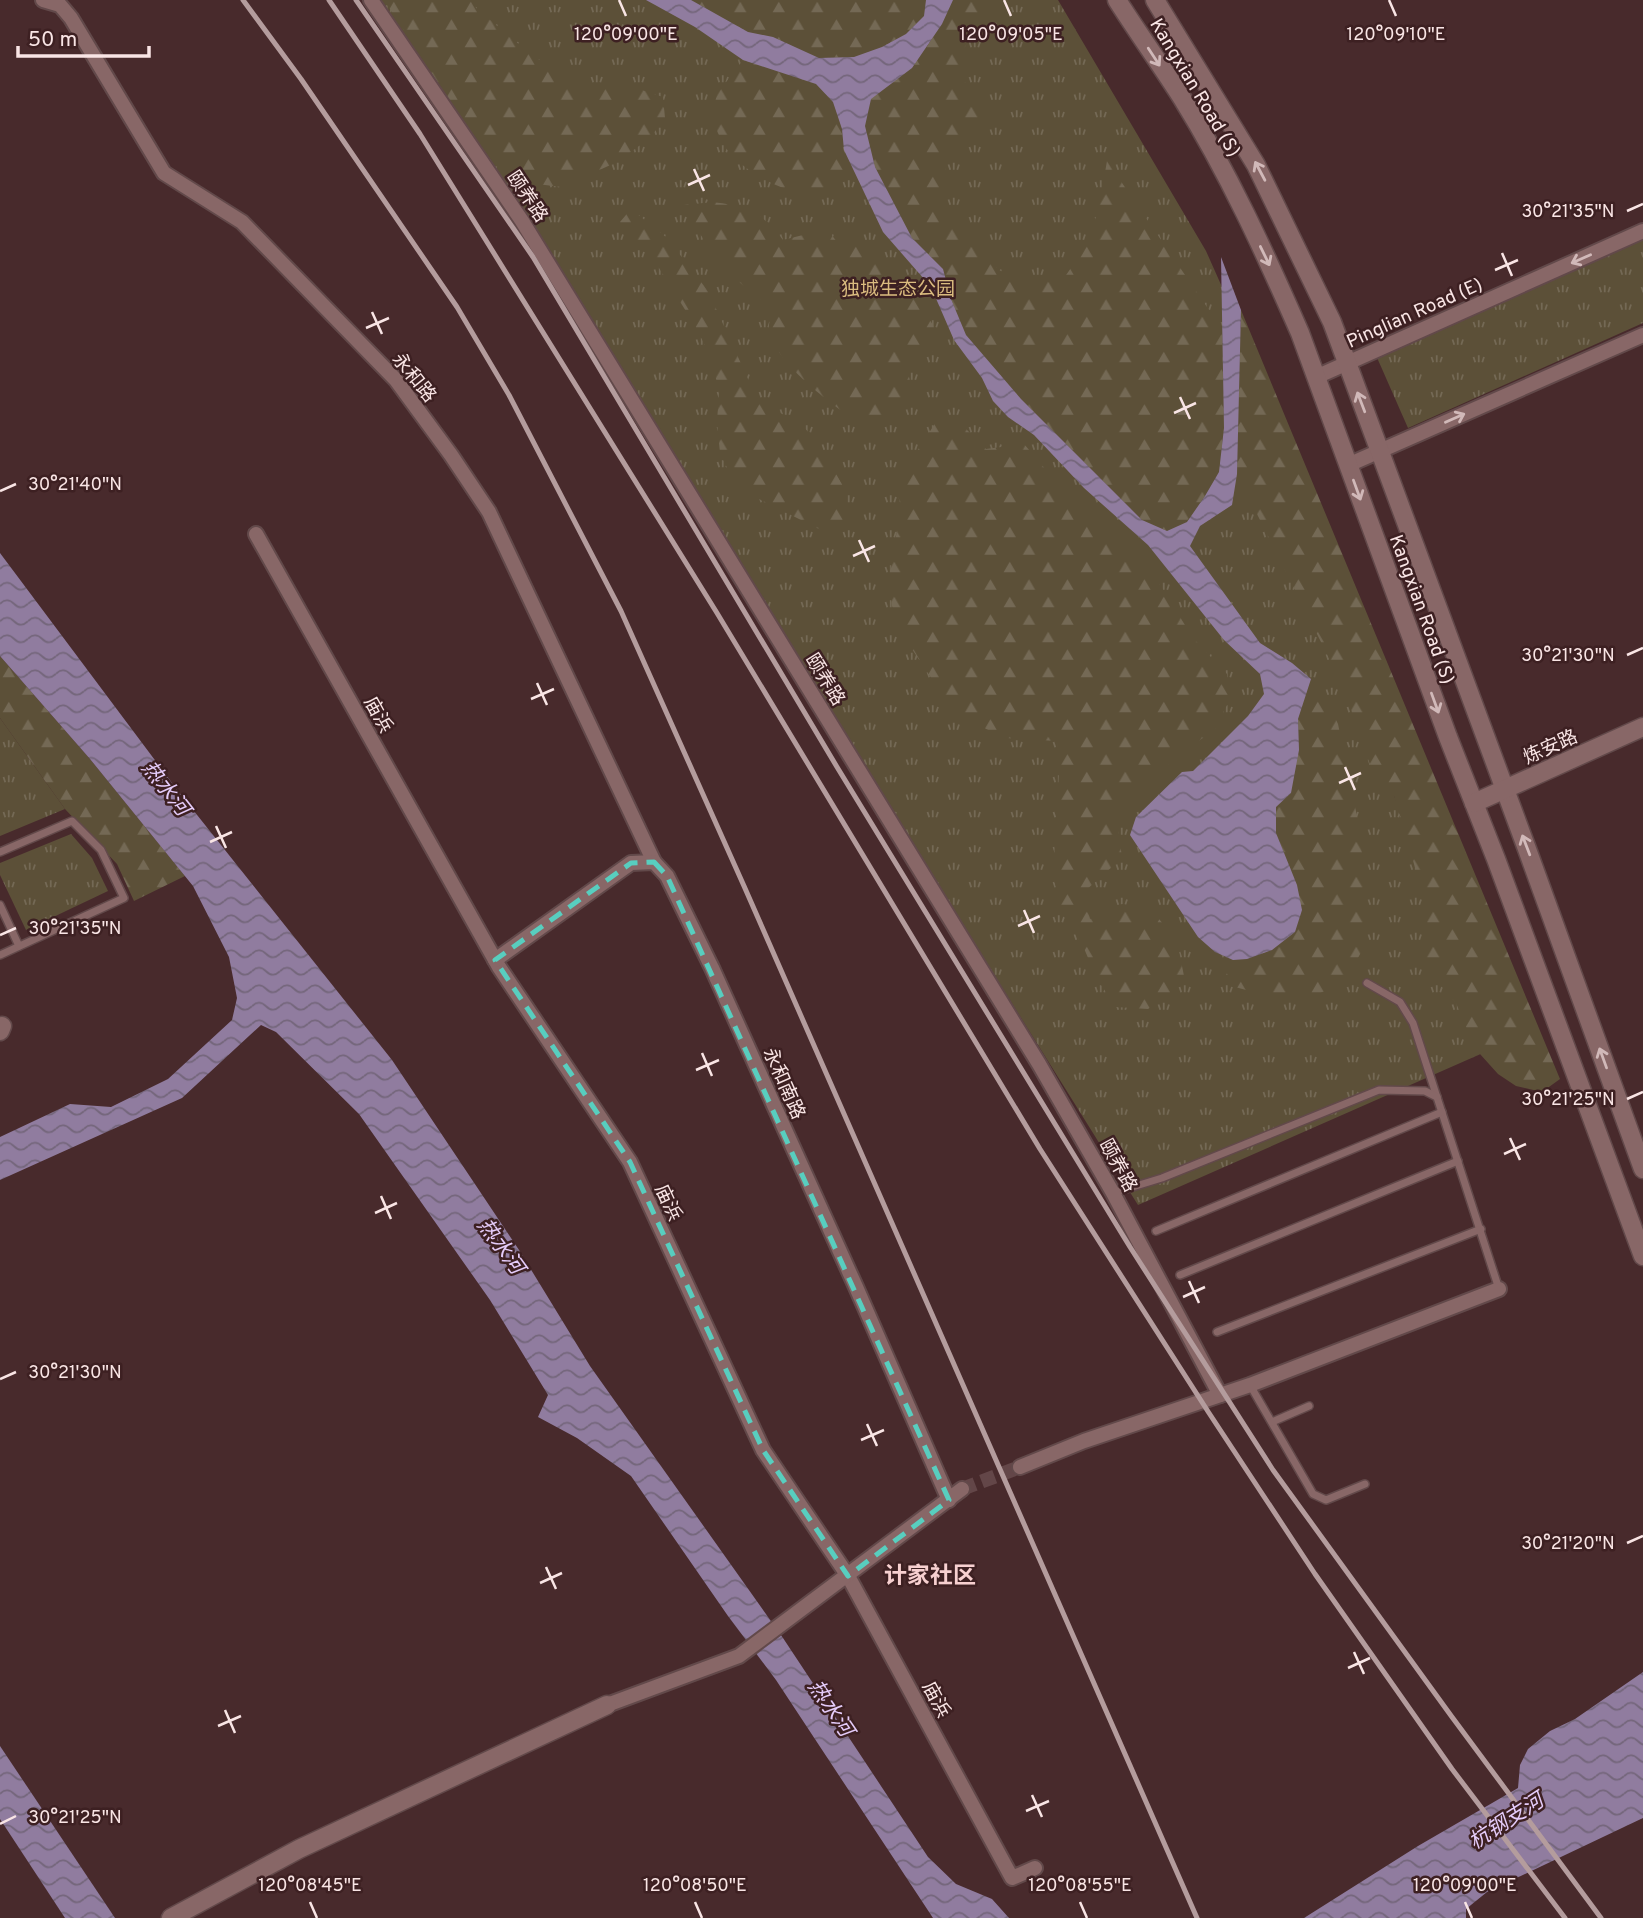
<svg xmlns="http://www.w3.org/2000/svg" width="1643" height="1918" viewBox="0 0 1643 1918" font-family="Overpass,'Noto Sans SC',sans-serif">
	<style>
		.grass { fill: url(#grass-tufts) }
		.forest { fill: url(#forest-firs) }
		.water { fill: url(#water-waves) }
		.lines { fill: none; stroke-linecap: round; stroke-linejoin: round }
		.minor-tunnel { stroke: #634648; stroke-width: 14; stroke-dasharray: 14 7; stroke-linecap: butt }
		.service-casing { stroke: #62494a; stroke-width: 10 }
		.minor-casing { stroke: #62494a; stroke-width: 18 }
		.tertiary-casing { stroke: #62494a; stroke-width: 21 }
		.service { stroke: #886767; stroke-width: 7 }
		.minor { stroke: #886767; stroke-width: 14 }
		.tertiary { stroke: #886767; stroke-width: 18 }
		.rail { stroke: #b49c9d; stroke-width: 5 }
		.oneway { stroke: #d1b9b9 }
		.marked { fill: none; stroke: #58cebf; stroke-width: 5; stroke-dasharray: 14 9; stroke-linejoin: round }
		.ticks { fill: none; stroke: #f9e5e5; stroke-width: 2.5 }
		.labels { text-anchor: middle; stroke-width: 5; stroke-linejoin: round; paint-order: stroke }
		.street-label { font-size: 19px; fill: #f9e5e5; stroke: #3d2022 }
		.park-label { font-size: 19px; fill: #dabb7f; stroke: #3d2022 }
		.water-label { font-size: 21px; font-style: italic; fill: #e5ccfa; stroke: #3d2022 }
		.quarter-label { font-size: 23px; font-weight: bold; fill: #f7d0d0; stroke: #3d2022 }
		.ticks-label { font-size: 18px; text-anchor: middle; fill: #f9e5e5; stroke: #3d2022; stroke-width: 5; stroke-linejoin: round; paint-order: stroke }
	</style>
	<defs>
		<pattern id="grass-tufts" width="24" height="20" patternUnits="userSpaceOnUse" patternTransform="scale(1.75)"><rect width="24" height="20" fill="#5c5038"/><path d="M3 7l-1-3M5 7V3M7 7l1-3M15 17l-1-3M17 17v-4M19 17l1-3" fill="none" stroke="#746955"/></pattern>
		<pattern id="forest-firs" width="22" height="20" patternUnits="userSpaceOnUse" patternTransform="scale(1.75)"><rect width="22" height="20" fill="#5c5038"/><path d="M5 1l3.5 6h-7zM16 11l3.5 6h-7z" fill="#746955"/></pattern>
		<pattern id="water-waves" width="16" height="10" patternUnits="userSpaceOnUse" patternTransform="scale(1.75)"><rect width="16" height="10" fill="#907c9f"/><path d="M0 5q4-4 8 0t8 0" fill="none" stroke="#74667b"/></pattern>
	</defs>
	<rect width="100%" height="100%" fill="#482a2c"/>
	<g class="grass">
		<polygon points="372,0 1058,0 1206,251 1263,379 1284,511 1492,1049 1138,1205 701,506"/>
		<polygon points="1643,234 1643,323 1408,428 1375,353"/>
		<polygon points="0,718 65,809 0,836"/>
		<polygon points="71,834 92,858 108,891 26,930 0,875 0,863"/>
	</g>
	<g class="forest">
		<polygon points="384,0 474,0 476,8 533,56 581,84 636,88 663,97 665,118 650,138 617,162 562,187 528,183 490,163"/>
		<polygon points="691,0 926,0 924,16 906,34 882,47 854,57 819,58 773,37 748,32"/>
		<path d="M 953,0 L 991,0 C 987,13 979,21 972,33 C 952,67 961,84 987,109 L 987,125 L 949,155 L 940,193 L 943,212 L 999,270 L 1023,282 L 1064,278 L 1087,245 L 1099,207 L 1107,161 L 1222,329 L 1224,428 L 1219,472 L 1205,496 L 1186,522 L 1167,531 L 1142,520 L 1021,399 L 966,335 L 951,299 L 943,269 L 912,238 L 875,167 L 865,126 L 871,98 L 912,68 L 942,24 Z"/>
		<path d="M 743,60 L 816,84 L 833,102 L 842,129 L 844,181 C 840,184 836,189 831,191 C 801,204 748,175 729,152 C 721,143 717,129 711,118 L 717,94 Z"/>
		<path d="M 713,202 C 751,207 758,210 783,240 L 827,229 L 844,251 L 859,245 L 878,248 L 904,281 L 933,325 L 937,350 L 906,363 L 911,386 L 888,420 L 864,426 C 836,408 775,364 769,330 C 768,323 772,314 773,308 C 730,280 707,250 684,205 Z"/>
		<polygon points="631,209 667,238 708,291 758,401 801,424 820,445 843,486 850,515 825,532 743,491 731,476 720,453 717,422 719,392 711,357 694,324 649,252 630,238 620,222"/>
		<polygon points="1241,310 1560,1079 1542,1092 1516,1086 1498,1074 1480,1054 1466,1027 1456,1003 1423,965 1420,943 1429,915 1394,796 1375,779 1343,686 1237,474"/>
		<polygon points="940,416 965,428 986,449 1024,444 1052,477 1085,512 1147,564 1193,638 1227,674 1230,699 1215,729 1181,754 1116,811 1122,858 1085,891 1090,919 1122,904 1150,908 1177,941 1184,976 1173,991 1148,1009 1116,1007 1097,979 1083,946 1063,915 1053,876 1059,773 1057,741 1005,738 955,714 900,631 892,606 889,578 901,506 897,493 902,474"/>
		<polygon points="0,656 90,759 185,876 134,901 117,864 65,809 0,718"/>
		<polygon points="1311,679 1329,705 1338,724 1358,821 1366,885 1364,947 1344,983 1318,994 1261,994 1235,987 1225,977 1234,960 1247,959 1297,885 1276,833 1276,806 1299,750 1298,719"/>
	</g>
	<g class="water">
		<polygon points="646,0 691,0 748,32 773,37 819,58 854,57 882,47 906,34 924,16 926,0 953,0 942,24 912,68 871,99 865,126 875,167 912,238 943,269 951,299 966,335 1021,399 1142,520 1167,531 1187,522 1205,496 1219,472 1224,428 1221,257 1241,310 1237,474 1232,505 1200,526 1190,546 1260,643 1292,663 1311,679 1298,719 1299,750 1291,793 1276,807 1276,833 1297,885 1302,910 1295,932 1272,950 1247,959 1233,960 1215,952 1198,937 1130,835 1136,817 1182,772 1193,771 1248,716 1264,694 1260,674 1224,640 1148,545 1084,488 1034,435 1008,417 993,401 982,378 954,340 931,287 883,232 844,150 842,129 833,102 816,84 743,60 695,27"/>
		<polygon points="0,553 178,791 392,1060 519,1250 590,1366 783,1638 928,1857 956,1884 992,1899 1009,1918 933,1918 776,1680 728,1616 631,1476 577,1438 538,1417 548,1395 490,1300 359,1114 276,1032 261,1025 182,1098 0,1180 0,1137 70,1104 111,1107 168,1079 232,1020 237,998 229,957 193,886 90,759 0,656"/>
		<polygon points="1643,1672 1643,1818 1487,1892 1466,1909 1466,1918 1304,1918 1418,1846 1518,1788 1520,1765 1528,1749 1550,1731 1575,1719"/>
		<polygon points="0,1746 115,1918 65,1918 0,1819"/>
	</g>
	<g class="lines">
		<polyline class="minor-tunnel" points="962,1489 1020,1467"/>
		<defs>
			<g id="service">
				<polyline points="0,852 72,821 101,850 124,898 0,955"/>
				<polyline points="0,905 19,946"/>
				<polyline points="1367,983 1400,1002 1413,1023 1499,1289"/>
				<polyline points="1113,1193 1162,1178 1379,1090 1425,1091 1437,1097"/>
				<polyline points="1156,1231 1442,1112"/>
				<polyline points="1180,1275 1458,1161"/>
				<polyline points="1217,1332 1481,1229"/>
				<polyline points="1250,1385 1313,1494 1326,1500 1365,1484"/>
				<polyline points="1272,1422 1309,1406"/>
			</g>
			<g id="minor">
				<polyline points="43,0 60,5 71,18 164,173 242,222 396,380 451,455 489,512 654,862"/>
				<polyline points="371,0 522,221 1039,1064 1113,1193 1220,1395"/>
				<polyline points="1316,377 1643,231"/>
				<polyline points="1348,465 1643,335"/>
				<polyline points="256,534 499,967 630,1162 763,1450 848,1576 1012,1878 1035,1868"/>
				<polyline points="495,960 631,863 654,862 667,876 712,968 856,1287 949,1500"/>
				<polyline points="1020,1467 1084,1441 1250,1385 1499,1289"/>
				<polyline points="607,1705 739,1656 962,1489"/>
			</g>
			<g id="tertiary">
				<path d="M 1117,0 C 1138,33 1161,65 1182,98 C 1228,172 1265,253 1300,333 L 1448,737 L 1496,859 L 1643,1256"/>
				<polyline points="1155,0 1256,165 1332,322 1527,849 1643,1169"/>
				<polyline points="1474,803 1643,727"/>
				<polyline points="0,1031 2,1026"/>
				<polyline points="171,1918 299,1849 607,1705"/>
			</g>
		</defs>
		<use href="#service" class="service-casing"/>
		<use href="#minor" class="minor-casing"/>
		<use href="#tertiary" class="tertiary-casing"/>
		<use href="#service" class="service"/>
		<use href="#minor" class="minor"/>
		<use href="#tertiary" class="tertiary"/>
		<g class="rail">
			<polyline points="243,0 301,79 457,307 509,395 621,611 744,886 1197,1918"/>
			<polyline points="329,0 420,134 717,613 1040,1149 1209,1413 1315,1574 1452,1769 1565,1918"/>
			<polyline points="356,0 533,257 837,767 1130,1247 1273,1470 1452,1717 1601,1918"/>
		</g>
	</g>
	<defs><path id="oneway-shaft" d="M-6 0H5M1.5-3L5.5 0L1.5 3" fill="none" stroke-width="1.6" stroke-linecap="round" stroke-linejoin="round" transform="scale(1.75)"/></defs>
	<g class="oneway">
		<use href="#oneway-shaft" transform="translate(1154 57) rotate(57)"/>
		<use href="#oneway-shaft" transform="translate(1260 171) rotate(-118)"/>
		<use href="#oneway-shaft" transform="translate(1265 256) rotate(64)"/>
		<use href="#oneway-shaft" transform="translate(1581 259) rotate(156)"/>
		<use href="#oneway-shaft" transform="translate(1361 402) rotate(-111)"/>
		<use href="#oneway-shaft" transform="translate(1455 418) rotate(-24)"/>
		<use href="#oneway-shaft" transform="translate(1357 490) rotate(70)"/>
		<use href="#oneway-shaft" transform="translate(1435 703) rotate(70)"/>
		<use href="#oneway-shaft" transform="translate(1526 845) rotate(-111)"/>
		<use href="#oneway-shaft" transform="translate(1603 1058) rotate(-110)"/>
	</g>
	<path class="marked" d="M 654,862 L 667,876 L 949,1500 L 848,1576 L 763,1450 L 630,1162 L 495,960 L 631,863 Z"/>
	<path class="ticks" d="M 619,0 L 626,16M 1004,0 L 1011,16M 1389,0 L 1396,16M 694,169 L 704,191M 688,185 L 710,175M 1627,211 L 1643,204M 1502,253 L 1512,276M 1495,270 L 1518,260M 372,312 L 382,334M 366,328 L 389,318M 1180,397 L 1190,419M 1174,413 L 1196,403M 0,491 L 16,484M 859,540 L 869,562M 853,556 L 875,546M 1627,655 L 1643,648M 537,683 L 547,705M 531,699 L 554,689M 1345,767 L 1355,790M 1339,783 L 1361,773M 216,826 L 226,848M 210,842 L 232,832M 1024,910 L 1034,933M 1018,926 L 1040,916M 0,935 L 16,928M 702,1053 L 712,1076M 696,1070 L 719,1060M 1627,1099 L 1643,1092M 1510,1138 L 1520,1160M 1504,1154 L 1526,1144M 381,1196 L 391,1219M 375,1213 L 397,1203M 1189,1281 L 1199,1303M 1183,1297 L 1205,1287M 0,1379 L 16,1372M 867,1424 L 877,1446M 861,1440 L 884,1430M 1627,1543 L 1643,1536M 546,1567 L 556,1589M 540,1583 L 562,1573M 1354,1652 L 1364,1674M 1348,1668 L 1370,1658M 225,1710 L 235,1733M 218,1726 L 241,1716M 1032,1795 L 1042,1817M 1026,1811 L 1049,1801M 0,1824 L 16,1816M 310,1902 L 317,1918M 695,1902 L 702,1918M 1080,1902 L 1087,1918M 1465,1902 L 1472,1918"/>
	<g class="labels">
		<g class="street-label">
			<text transform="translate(1196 87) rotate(59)" y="7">Kangxian Road (S)</text>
			<text transform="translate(528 196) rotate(56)" y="7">颐养路</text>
			<text transform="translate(1414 312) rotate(-24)" y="7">Pinglian Road (E)</text>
			<text transform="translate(415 377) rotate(51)" y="7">永和路</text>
			<text transform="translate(1423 609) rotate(70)" y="7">Kangxian Road (S)</text>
			<text transform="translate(826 679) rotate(58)" y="7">颐养路</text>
			<text transform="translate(379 714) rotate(61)" y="7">庙浜</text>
			<text transform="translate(1550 746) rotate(-24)" y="7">炼安路</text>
			<text transform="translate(785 1083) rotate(66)" y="7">永和南路</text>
			<text transform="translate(1119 1165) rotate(61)" y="7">颐养路</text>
			<text transform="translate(669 1202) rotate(65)" y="7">庙浜</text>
			<text transform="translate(937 1699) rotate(62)" y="7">庙浜</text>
		</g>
		<g class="park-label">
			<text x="898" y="295">独城生态公园</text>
		</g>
		<g class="water-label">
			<text transform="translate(166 788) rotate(52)" y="7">热水河</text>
			<text transform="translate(501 1246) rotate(54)" y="7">热水河</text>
			<text transform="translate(831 1708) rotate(56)" y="7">热水河</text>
			<text transform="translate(1506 1821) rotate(-33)" y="7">杭钢支河</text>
		</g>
		<g class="quarter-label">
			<text x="930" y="1583">计家社区</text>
		</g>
	</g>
	<g class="ticks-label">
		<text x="1011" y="40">120°09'05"E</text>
		<text x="1396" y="40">120°09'10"E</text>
		<text x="626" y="40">120°09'00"E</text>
		<text x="1568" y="217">30°21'35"N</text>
		<text x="75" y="490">30°21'40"N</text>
		<text x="1568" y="661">30°21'30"N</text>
		<text x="75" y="934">30°21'35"N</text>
		<text x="1568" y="1105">30°21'25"N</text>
		<text x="75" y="1378">30°21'30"N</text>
		<text x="1568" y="1549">30°21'20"N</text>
		<text x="75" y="1823">30°21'25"N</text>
		<text x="310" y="1891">120°08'45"E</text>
		<text x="695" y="1891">120°08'50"E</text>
		<text x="1080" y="1891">120°08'55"E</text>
		<text x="1465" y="1891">120°09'00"E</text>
	</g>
	<path d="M18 46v10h131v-10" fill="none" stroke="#f9e5e5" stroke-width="3.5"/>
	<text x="28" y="46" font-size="21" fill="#f9e5e5" stroke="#3d2022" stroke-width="5" paint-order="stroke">50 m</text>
</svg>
